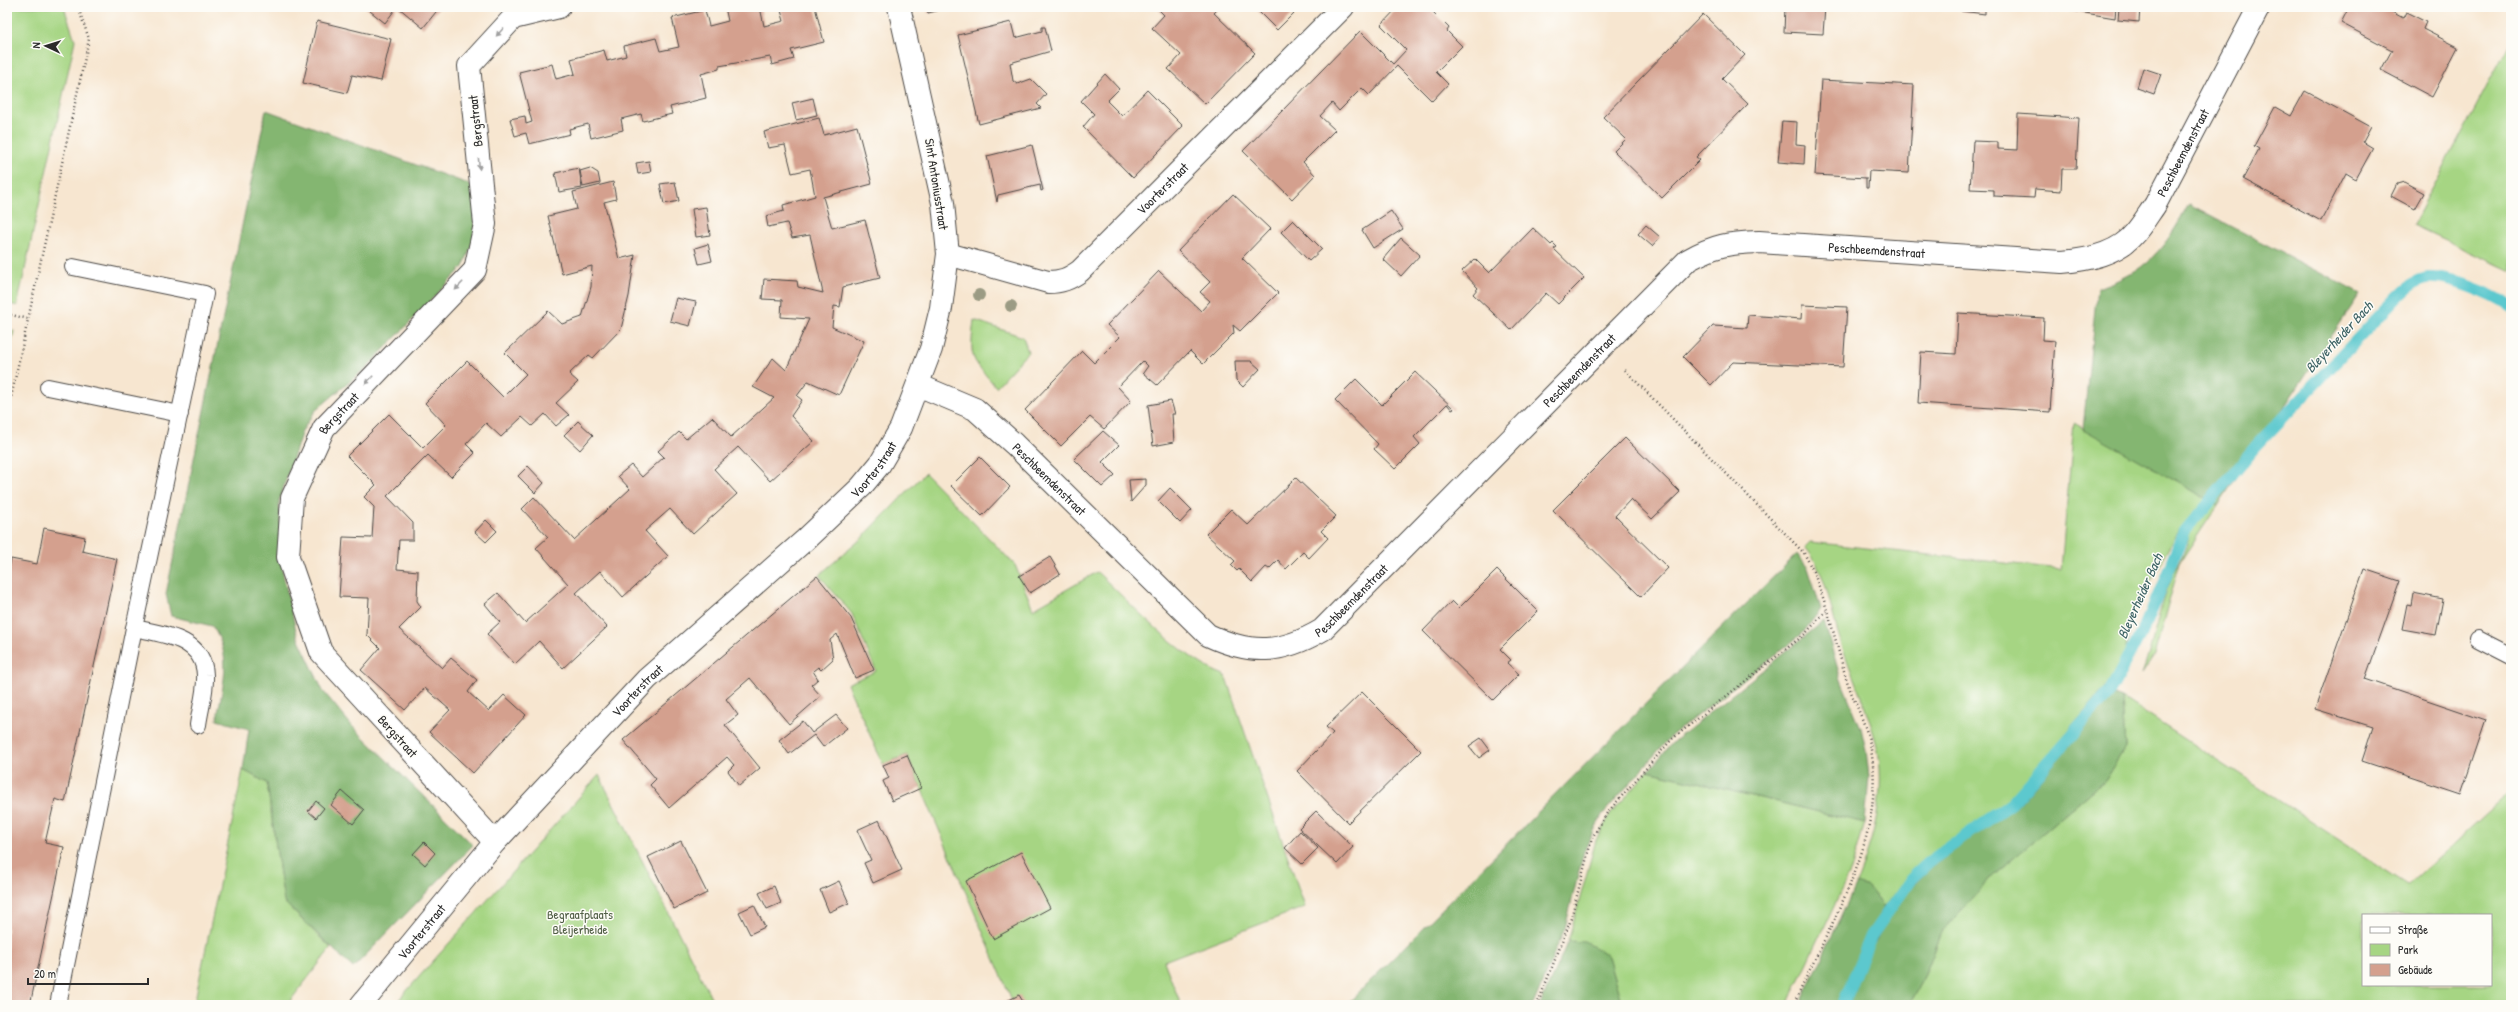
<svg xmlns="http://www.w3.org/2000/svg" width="2518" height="1012" viewBox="0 0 2518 1012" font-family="'Patrick Hand',sans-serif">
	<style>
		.green { fill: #a6d583; stroke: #688057; fill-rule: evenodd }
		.forest { fill: #84b671; stroke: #58704e }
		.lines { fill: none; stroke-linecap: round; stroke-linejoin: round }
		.stream { stroke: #5bc8ce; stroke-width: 12 }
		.building { fill: #d4a08e }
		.service-casing { stroke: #4a4744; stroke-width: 18 }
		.minor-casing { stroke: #4a4744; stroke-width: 24 }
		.tertiary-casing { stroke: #4a4744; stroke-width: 24 }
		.path { stroke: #4a4744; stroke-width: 2.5; stroke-dasharray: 1 3; stroke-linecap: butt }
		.service { stroke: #fff; stroke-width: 16 }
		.minor { stroke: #fff; stroke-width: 22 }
		.tertiary { stroke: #fff; stroke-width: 22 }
		.tree { fill: #9b9b84 }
		.oneway { fill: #a0a0a0 }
		.labels { text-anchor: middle; stroke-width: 3; stroke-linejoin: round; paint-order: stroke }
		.street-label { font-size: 13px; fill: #2b2b2b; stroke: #fdfcf7 }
		.park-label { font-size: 13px; fill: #505e45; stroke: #fdfcf7 }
		.water-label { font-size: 14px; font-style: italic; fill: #3c6264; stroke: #fdfcf7 }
	</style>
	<rect width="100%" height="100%" fill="#fdfcf7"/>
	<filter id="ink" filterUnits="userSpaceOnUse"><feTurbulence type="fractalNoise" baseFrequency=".025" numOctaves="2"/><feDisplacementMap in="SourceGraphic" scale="8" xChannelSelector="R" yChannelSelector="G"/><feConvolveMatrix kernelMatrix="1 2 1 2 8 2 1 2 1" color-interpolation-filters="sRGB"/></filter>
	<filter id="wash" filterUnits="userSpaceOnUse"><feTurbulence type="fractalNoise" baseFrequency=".012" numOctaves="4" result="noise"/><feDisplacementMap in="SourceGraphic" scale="16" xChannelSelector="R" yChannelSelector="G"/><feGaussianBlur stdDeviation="0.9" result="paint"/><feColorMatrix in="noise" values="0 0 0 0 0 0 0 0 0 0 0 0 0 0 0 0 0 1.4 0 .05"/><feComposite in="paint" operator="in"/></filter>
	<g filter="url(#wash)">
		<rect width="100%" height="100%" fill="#f7e6d0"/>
		<g class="green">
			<polygon points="7,7 64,7 75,40 17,306 7,303"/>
			<polygon points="2511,41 2511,271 2413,225"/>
			<path d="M 974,320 L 1023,337 L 1028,352 L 996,387 C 971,357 969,361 974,320 Z"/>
			<polygon points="7,329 14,331 7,363"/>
			<path d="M 2074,423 L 2218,505 L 2180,562 L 2154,656 L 2142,674 C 2154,642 2158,609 2172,577 C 2177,565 2193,542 2187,528 L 2180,529 L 2135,608 L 2124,657 L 2105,688 L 2009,800 L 1929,857 L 1901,884 L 1884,907 L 1869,888 L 1856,884 C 1873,841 1888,789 1876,742 C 1866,705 1849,670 1838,633 C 1829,603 1826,571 1805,547 L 1810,542 L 2061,569 Z"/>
			<path d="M 925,473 L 1015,565 L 1033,609 L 1097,572 C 1127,600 1188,665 1225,675 L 1305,907 L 1164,961 L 1181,1005 L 1014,1005 L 907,755 L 883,764 L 847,684 L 876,671 L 852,614 L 819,575 L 861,539 Z"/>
			<path d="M 2122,698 L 2408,885 L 2511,791 L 2511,1005 L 1909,1005 L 1922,982 L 1942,931 L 1994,875 L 2104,781 L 2125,748 ZM 2363,915 L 2491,915 L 2491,985 L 2363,985 Z"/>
			<polygon points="243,770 267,783 284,902 331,948 287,1005 194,1005"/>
			<polygon points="1648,771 1865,823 1851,870 1788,1005 1622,1005 1607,954 1568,941 1596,840 1610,815"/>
			<polygon points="599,775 715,1005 394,1005"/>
		</g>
		<g class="forest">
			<path d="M 266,110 L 471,185 L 477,209 L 474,240 L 463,267 L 367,367 L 315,411 L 302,431 L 279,501 L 283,574 L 297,635 L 323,691 L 352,726 L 473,845 L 353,968 L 284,902 L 267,783 L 243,770 L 249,729 L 217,720 C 222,685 234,657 212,626 L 171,616 L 166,594 Z"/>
			<path d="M 2189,204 L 2360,294 L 2218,505 L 2083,429 L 2097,288 C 2146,274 2166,247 2189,204 Z"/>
			<path d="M 1797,554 L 1808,568 L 1821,609 L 1802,634 L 1672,735 L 1602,815 L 1584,851 L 1565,928 L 1533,1005 L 1346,1005 C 1497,855 1645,702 1797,554 Z"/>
			<polygon points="1824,621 1841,680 1861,728 1866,750 1869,777 1865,823 1648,771 1674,741"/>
			<polygon points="2114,695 2122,698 2125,748 2104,781 1994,875 1942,931 1922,982 1909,1005 1849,1005 1872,946 1902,897 1930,868 2019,804"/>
			<polygon points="1856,884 1869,888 1884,907 1863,943 1839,1005 1800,1005"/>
			<polygon points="1568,941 1584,942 1607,954 1622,1005 1540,1005"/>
		</g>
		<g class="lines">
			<path class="stream" d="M 1843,1005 L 1871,936 L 1911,879 L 1930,861 L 2012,803 L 2109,693 L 2147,622 L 2185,531 L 2255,447 L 2387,308 C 2398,297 2409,283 2424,279 C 2443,273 2495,295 2511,307"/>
		</g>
		<g id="blocks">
			<g class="building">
				<polygon points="365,7 397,7 385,23"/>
				<polygon points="398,7 440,7 423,28"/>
				<polygon points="725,7 760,7 764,26 784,21 780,7 815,7 824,42 791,50 794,59 772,65 770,57 719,66 719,69 701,74 706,98 670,107 672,114 643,121 641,114 621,119 623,130 591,138 588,124 569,129 570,134 529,144 526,133 515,136 510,119 525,116 526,124 532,122 519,72 552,64 556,79 575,74 571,59 604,50 607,61 626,56 624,46 656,38 660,51 679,47 672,18 705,10 709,26 728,21"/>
				<polygon points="926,7 949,7 949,8 928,13"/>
				<polygon points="1156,7 1220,7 1214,13 1255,53 1205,104 1168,69 1181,55 1152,28 1164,15"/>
				<polygon points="1254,7 1300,7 1277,30"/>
				<polygon points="1398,7 1428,7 1449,28 1447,31 1462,46 1436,72 1448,84 1432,101 1397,66 1369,95 1362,88 1339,111 1332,103 1320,116 1335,130 1303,162 1315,175 1292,199 1243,151 1360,31 1393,64 1406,50 1381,25"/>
				<polygon points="1785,7 1825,7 1823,34 1784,32"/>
				<polygon points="1961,7 1985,7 1985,14 1961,11"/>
				<polygon points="2067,7 2116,7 2115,18 2067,10"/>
				<polygon points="2119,7 2140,7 2139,22 2118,20"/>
				<polygon points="2349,7 2395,7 2392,12 2403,18 2406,12 2426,22 2423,29 2458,47 2432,97 2381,70 2392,50 2341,23"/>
				<polygon points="1703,14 1745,55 1722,79 1748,104 1696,157 1700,160 1662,198 1614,151 1626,139 1603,117"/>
				<polygon points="317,21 391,39 381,81 352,75 347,93 303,83"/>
				<polygon points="1011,22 1015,38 1042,31 1042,27 1045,27 1051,51 1010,63 1013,81 1017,84 1031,79 1046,94 1037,104 1041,108 979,124 958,35"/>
				<polygon points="2143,68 2161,74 2154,94 2137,88"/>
				<polygon points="1105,74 1119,89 1107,101 1122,116 1147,90 1183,126 1133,178 1083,127 1094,114 1081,101"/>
				<polygon points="1821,80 1914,85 1909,173 1869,171 1868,188 1866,188 1866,178 1815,175"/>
				<polygon points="2305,91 2371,127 2363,142 2373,148 2356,179 2346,173 2321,221 2243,179 2259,149 2254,146 2275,107 2291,116"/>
				<polygon points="813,98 817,115 796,120 792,103"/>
				<polygon points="2018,114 2079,118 2076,169 2062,169 2061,191 2035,189 2034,198 1994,196 1994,190 1970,189 1973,141 1998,142 1998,149 2017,150"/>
				<polygon points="819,118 824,135 857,126 872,184 823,197 832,228 865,220 880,278 843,287 840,307 834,306 832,327 864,341 839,395 808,381 797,396 802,400 791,416 814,441 770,481 738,447 714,469 737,494 693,534 670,509 645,531 668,556 623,597 600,571 576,593 607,627 563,668 539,641 515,664 487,634 500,622 485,604 498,593 525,623 568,584 536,548 548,537 522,509 534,497 574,540 630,489 618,476 631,465 642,477 664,457 658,451 679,432 686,439 712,417 731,437 774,398 753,387 773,358 786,370 809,319 781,317 782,300 762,299 764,279 797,281 798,287 823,293 810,235 792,238 787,223 768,227 766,216 784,211 783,205 815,196 810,169 792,173 785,145 768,148 764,132"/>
				<polygon points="1782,121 1797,122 1796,144 1805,145 1804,164 1778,162"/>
				<polygon points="1032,145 1043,190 1041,191 1040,185 998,195 997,202 987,156"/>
				<polygon points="649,161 651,172 638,174 636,163"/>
				<polygon points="579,168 582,188 559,192 555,173"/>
				<polygon points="590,168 598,173 600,183 583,187 580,171"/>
				<polygon points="613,182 616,199 604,202 619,259 635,255 629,296 621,329 593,358 589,355 569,374 578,382 556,403 569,415 556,426 545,414 532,426 522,417 501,437 486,423 466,444 475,453 451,477 428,455 387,496 413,523 413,540 399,540 397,569 418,571 417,601 421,607 399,629 442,668 451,658 477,680 468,692 489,711 504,695 526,715 473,773 429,732 450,710 425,688 405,710 361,670 380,648 367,635 369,598 339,597 343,537 372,538 374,507 364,497 376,485 347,456 389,414 423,448 446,425 425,403 467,361 503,397 526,374 505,353 548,311 562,324 582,317 591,287 592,266 562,274 548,216 577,209 573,192"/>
				<polygon points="675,182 679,201 664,204 660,184"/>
				<polygon points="2404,182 2424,193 2415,209 2391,196 2397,184"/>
				<polygon points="1233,194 1270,229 1242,258 1278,293 1240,331 1233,325 1234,333 1203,364 1190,351 1157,385 1143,373 1148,366 1143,361 1118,387 1131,401 1104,429 1090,417 1061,446 1025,410 1082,351 1094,363 1120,337 1107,325 1159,271 1201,311 1210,301 1200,292 1210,282 1178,251"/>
				<polygon points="706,207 710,235 696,237 692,209"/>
				<polygon points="1391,211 1403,229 1373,248 1362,230"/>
				<polygon points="1293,220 1322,249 1309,261 1281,232"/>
				<polygon points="1646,225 1660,237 1652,246 1638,234"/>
				<polygon points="1533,228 1551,245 1553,243 1557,247 1554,249 1584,278 1558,304 1546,293 1511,330 1473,294 1478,288 1462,271 1475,259 1489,273"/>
				<polygon points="1401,238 1420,255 1401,276 1383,259"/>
				<polygon points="708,244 712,261 699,264 695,248"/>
				<polygon points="676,298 696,302 690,326 670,321"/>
				<polygon points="1802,305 1847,307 1843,367 1733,362 1711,385 1683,357 1713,326 1747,328 1748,315 1801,319"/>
				<polygon points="1958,313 2044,318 2043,340 2055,341 2050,412 1918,403 1921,352 1956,354"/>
				<polygon points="1235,361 1251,361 1260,369 1243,387 1236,380"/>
				<polygon points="1415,372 1454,409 1452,410 1447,404 1414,437 1420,444 1395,469 1374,449 1378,444 1335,400 1356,379 1382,405"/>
				<polygon points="1171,401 1175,414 1172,414 1174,442 1153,446 1148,405"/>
				<polygon points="578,421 593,435 580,450 564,435"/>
				<polygon points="1103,431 1119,445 1102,462 1115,475 1102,487 1074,459"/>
				<polygon points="1625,438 1680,492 1652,519 1631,499 1615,516 1668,568 1641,597 1553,510"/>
				<polygon points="980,457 1010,487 982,516 951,486"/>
				<polygon points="528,466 544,483 535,493 518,476"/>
				<polygon points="1296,478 1336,516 1321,531 1328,538 1309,558 1303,552 1286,569 1278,560 1269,569 1266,567 1252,582 1239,569 1237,571 1231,565 1235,561 1206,534 1231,509 1248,525"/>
				<polygon points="1146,479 1146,485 1131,502 1129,480"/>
				<polygon points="1170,488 1192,510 1180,523 1158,501"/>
				<polygon points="486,520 497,531 486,542 475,532"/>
				<polygon points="44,528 85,537 82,551 117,559 65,802 55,799 45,843 64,847 30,1005 7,1005 7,578 11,559 37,564"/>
				<polygon points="1050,557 1060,574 1030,593 1019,576"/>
				<polygon points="2364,569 2400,581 2365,679 2486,720 2461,794 2362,761 2373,727 2315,709"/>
				<polygon points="1497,570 1538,611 1500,649 1511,660 1507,663 1519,674 1493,700 1423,631 1452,601 1459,608"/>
				<polygon points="817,576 851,618 874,670 855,678 837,634 830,640 833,659 821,670 818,667 813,671 818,679 811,685 821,696 789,724 750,678 726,699 738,715 725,725 760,768 739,786 728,771 734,765 727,757 669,808 650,785 656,779 623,740"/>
				<polygon points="2413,593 2443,599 2436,635 2402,629 2407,604 2411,605"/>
				<polygon points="1362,692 1421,751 1348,823 1297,771 1333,733 1326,727"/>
				<polygon points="836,715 847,728 823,747 814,735 789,754 779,740 803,721 812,733"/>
				<polygon points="1481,738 1490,750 1479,758 1469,746"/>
				<polygon points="907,755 921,788 892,801 883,781 889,778 883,765"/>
				<polygon points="342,791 364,810 353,824 331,805"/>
				<polygon points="316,801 324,808 316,818 308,811"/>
				<polygon points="1316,811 1353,847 1337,864 1299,828"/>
				<polygon points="879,820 902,870 873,883 864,863 871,860 857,830"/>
				<polygon points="1300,831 1318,848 1302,864 1285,848"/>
				<polygon points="681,841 707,893 674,909 648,857"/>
				<polygon points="424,842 435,853 425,865 413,854"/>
				<polygon points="1021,852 1050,908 993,939 966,881"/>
				<polygon points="839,881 849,903 829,912 820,890"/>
				<polygon points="774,886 781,903 767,909 759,893"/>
				<polygon points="754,905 765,927 750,934 739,912"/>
				<polygon points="1019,995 1025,1005 999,1005"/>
			</g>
		</g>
	</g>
	<g filter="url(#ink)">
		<use href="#blocks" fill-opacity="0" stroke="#4a4744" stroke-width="1"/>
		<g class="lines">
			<defs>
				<g id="service">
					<path d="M 73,267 L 205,294 L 134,628 C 162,634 204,638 205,675 C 206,691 200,709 198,725"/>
					<polyline points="48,387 180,414"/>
					<polyline points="2478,639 2511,656"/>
					<polyline points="58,1005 134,628"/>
				</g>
				<g id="minor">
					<path id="s1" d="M 948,254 L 1048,282 C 1061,282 1069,279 1080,271 L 1343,7"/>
					<path id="s2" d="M 918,385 L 975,409 L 1014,444 L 1208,635 C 1251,655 1281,654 1322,630 L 1688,260 C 1715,245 1729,243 1759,242 L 2062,262 C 2087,260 2118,254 2135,233 C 2142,225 2148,215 2155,205 L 2259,7"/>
					<path id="s3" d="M 495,842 L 321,652 L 288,557 L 292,498 L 324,428 L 475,270 L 485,224 L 469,66 L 513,18 L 559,7"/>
				</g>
				<g id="tertiary">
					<path id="s4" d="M 361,1005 L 495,842 L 647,679 L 805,540 L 861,487 L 880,464 L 901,428 L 931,349 L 941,308 L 948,254 L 943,203 L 899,7"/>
				</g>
			</defs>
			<use href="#service" class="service-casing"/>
			<use href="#minor" class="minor-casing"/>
			<use href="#tertiary" class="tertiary-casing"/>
			<g class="path">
				<polyline points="7,314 29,319"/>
				<path d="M 1625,370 L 1804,553 C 1825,592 1834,636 1846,678 C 1853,700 1865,721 1870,744 C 1889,839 1829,921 1794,1005"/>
				<polyline points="7,416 89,39 78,7"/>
				<polyline points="1537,1005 1570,922 1592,838 1607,813 1672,739 1805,634 1826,611"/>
			</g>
			<use href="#service" class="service"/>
			<use href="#minor" class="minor"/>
			<use href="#tertiary" class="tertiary"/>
		</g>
		<g class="tree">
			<circle cx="979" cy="295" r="6"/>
			<circle cx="1011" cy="306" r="6"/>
		</g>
		<defs><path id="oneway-solid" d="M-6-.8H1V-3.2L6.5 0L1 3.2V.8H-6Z"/></defs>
		<g class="oneway">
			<use href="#oneway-solid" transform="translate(500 32) rotate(132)"/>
			<use href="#oneway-solid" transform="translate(479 164) rotate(84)"/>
			<use href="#oneway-solid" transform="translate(459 286) rotate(134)"/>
			<use href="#oneway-solid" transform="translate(369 380) rotate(134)"/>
		</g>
	</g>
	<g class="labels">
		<g class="street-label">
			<text transform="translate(475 121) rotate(-96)" y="5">Bergstraat</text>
			<text dy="5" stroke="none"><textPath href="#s2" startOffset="1579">Peschbeemdenstraat</textPath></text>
			<text transform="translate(937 184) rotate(81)" y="5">Sint Antoniusstraat</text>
			<text dy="5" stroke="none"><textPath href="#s1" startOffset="255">Voorterstraat</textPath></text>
			<text dy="5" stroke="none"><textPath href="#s2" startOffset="1219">Peschbeemdenstraat</textPath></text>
			<text dy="5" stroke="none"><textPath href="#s2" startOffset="872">Peschbeemdenstraat</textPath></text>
			<text dy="5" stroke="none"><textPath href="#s3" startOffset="515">Bergstraat</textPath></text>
			<text dy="5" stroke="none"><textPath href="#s4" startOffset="743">Voorterstraat</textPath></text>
			<text dy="5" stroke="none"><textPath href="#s2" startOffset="164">Peschbeemdenstraat</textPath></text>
			<text dy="5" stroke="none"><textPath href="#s2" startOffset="548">Peschbeemdenstraat</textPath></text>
			<text dy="5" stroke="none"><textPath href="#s4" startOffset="419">Voorterstraat</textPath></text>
			<text transform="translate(398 736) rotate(48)" y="5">Bergstraat</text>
			<text dy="5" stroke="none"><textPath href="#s4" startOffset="95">Voorterstraat</textPath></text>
		</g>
		<g class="park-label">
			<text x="580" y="919">Begraafplaats<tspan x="580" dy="15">Bleijerheide</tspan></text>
		</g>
		<g class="water-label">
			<text transform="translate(2339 337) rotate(-47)" y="5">Bleyerheider Bach</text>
			<text transform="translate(2140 596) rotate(-66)" y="5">Bleyerheider Bach</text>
		</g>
	</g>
	<rect width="2518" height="1012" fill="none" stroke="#fdfcf7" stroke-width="24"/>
	<rect x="2362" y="914" width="130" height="72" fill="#fdfcf7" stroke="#a9a8a5"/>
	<rect x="2370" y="927" width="20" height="6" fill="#ffffff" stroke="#a9a8a5"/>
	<text x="2398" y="934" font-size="12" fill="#2b2b2b">Straße</text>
	<rect x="2370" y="944" width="20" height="12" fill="#a6d583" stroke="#a9a8a5"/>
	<text x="2398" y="954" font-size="12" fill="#2b2b2b">Park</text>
	<rect x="2370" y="964" width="20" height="12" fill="#d4a08e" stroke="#a9a8a5"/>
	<text x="2398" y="974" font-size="12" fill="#2b2b2b">Gebäude</text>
	<g transform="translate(46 46) rotate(274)" stroke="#fdfcf7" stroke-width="3" paint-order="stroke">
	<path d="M0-3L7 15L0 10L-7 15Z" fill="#2b2b2b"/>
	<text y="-6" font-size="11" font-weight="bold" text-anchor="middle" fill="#2b2b2b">N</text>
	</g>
	<path d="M28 978v6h120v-6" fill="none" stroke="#2b2b2b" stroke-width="2"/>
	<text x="34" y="978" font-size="12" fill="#2b2b2b" stroke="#fdfcf7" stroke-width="3" paint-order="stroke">20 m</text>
</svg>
